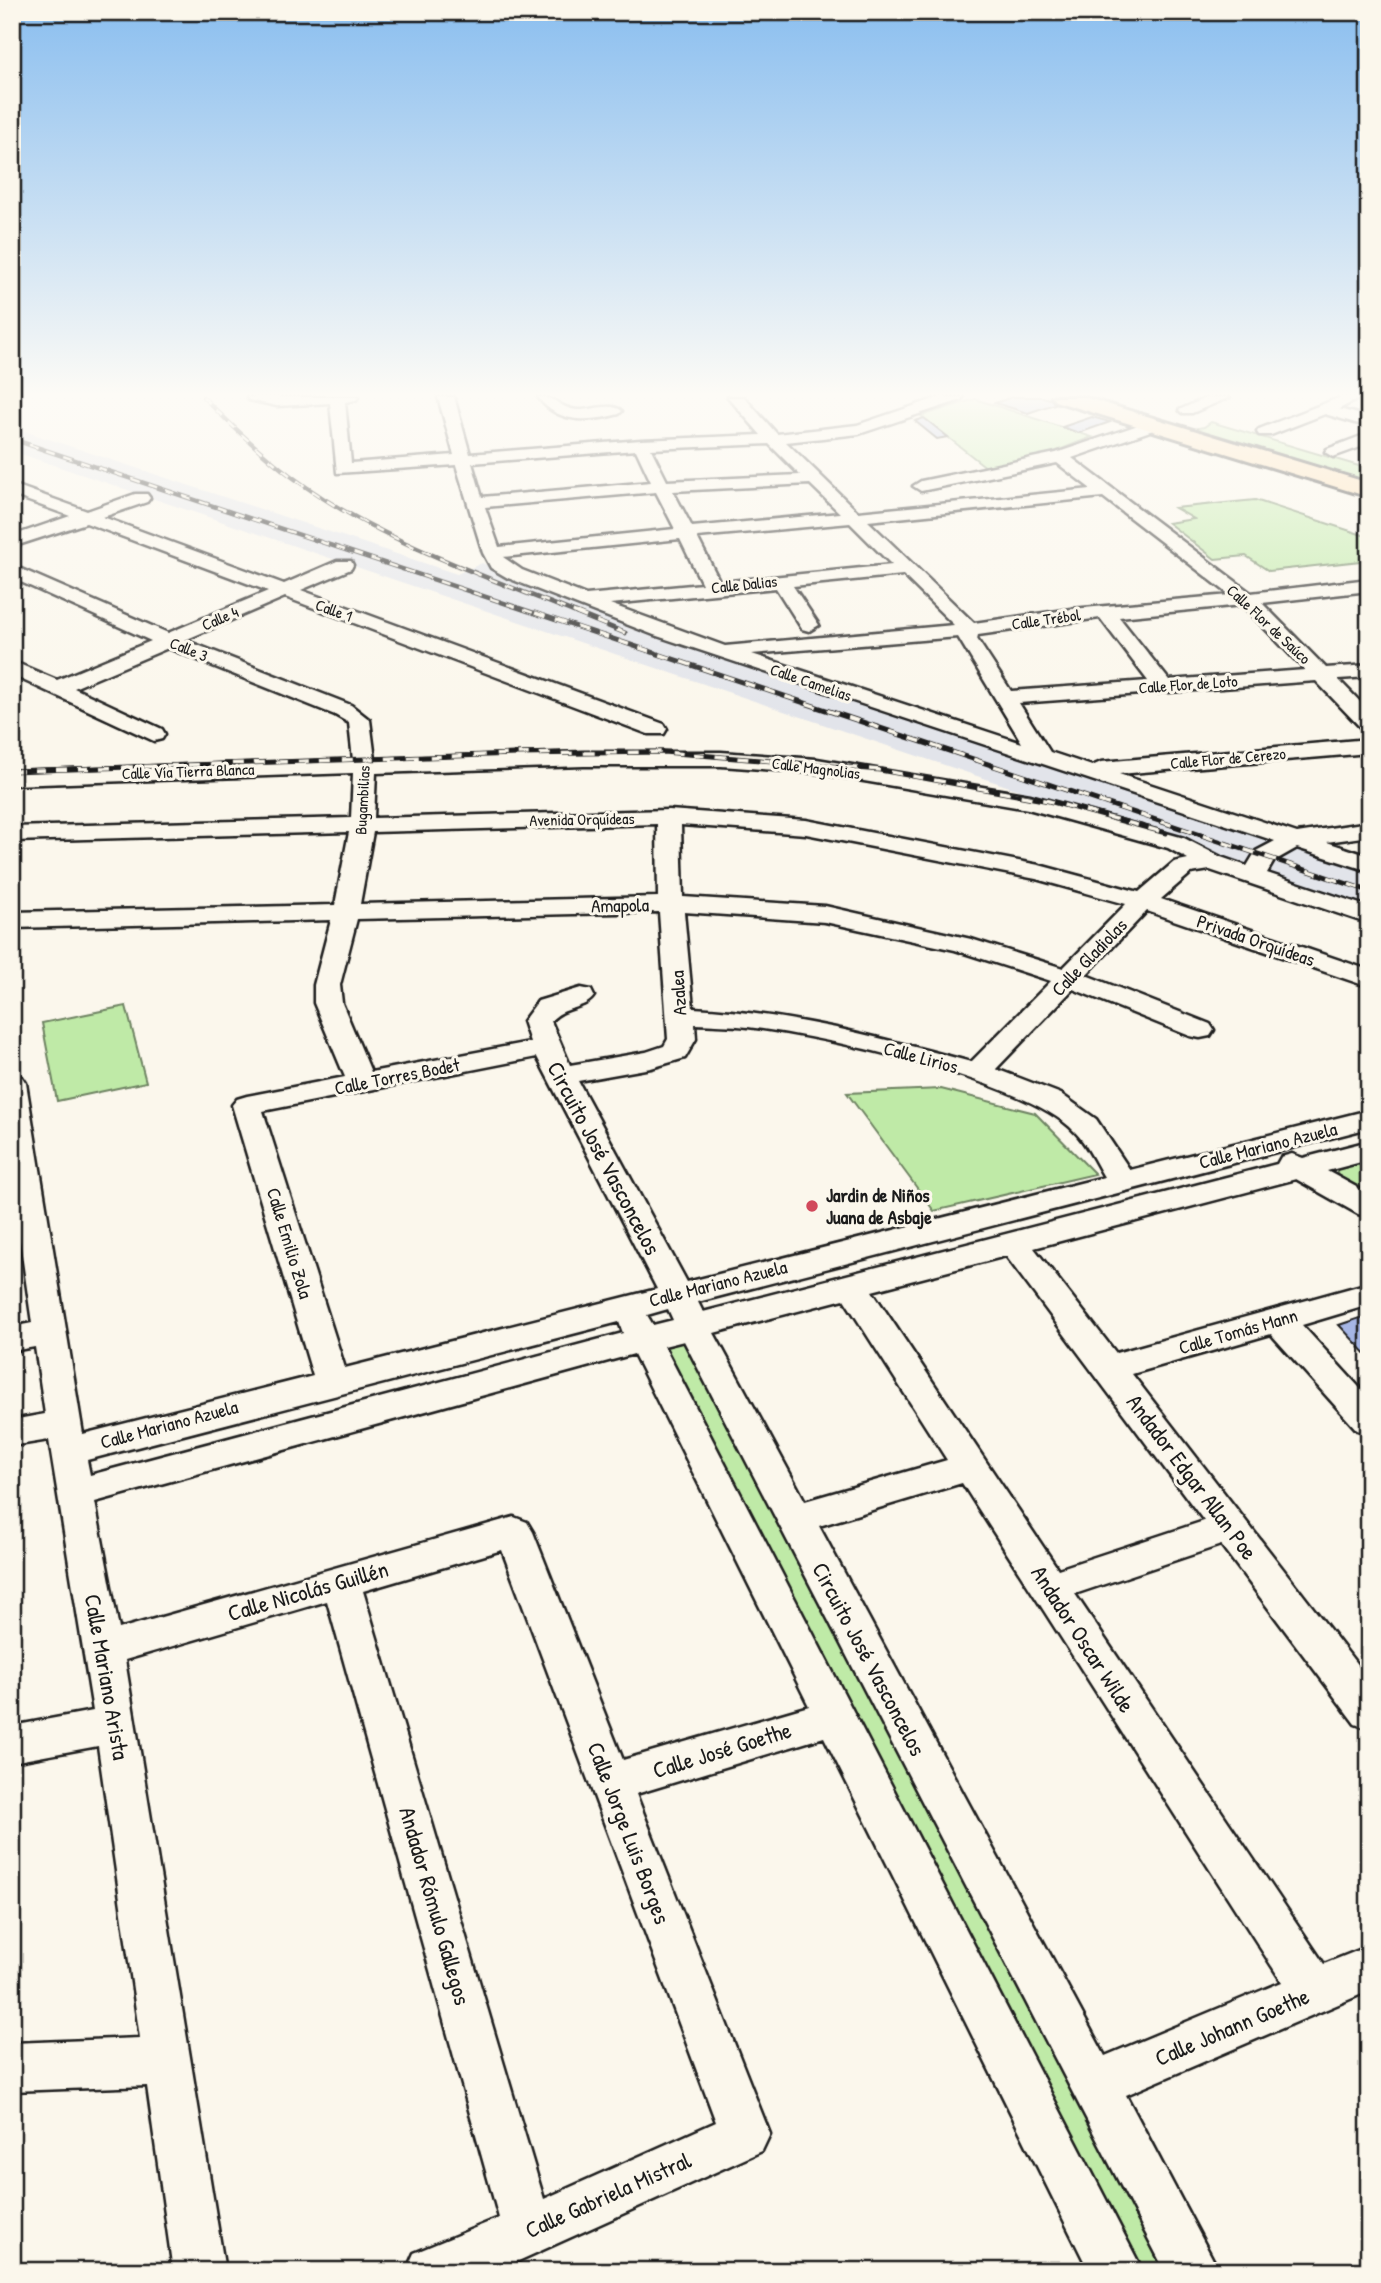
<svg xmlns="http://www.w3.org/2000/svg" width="1381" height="2283" viewBox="0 0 1381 2283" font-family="'Patrick Hand',sans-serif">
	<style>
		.built { fill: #e2e4ea }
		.green { fill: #bfeaa7; stroke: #6e8362; stroke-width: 2 }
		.building { fill: #a6b6e5; stroke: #1c1c1c; stroke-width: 2 }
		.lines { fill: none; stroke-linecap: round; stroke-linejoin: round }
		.minor-casing { stroke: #1c1c1c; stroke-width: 5 }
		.major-casing { stroke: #1c1c1c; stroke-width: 6 }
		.minor { fill: #fbf7ec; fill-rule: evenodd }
		.major { fill: #fddcac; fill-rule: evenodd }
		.rail-far1-casing { stroke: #1c1c1c; stroke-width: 4.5 }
		.rail-casing { stroke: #1c1c1c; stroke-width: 5 }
		.rail-far1 { stroke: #fbf7ec; stroke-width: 2.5; stroke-dasharray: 9; stroke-linecap: butt }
		.rail { stroke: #fbf7ec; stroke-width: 3.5; stroke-dasharray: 11; stroke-linecap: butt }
		.poi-dot { fill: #d1495b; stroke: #fbf7ec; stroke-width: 2.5 }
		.labels { text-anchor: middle; stroke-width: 6; stroke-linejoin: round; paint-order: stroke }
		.far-street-label { font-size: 16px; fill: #1c1c1c; stroke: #fbf7ec }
		.street-label { font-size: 19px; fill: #1c1c1c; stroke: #fbf7ec }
		.poi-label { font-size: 19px; font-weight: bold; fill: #1c1c1c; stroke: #fbf7ec; text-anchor: start }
		.near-street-label { font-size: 23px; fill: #1c1c1c; stroke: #fbf7ec }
	</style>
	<rect width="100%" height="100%" fill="#fbf7ec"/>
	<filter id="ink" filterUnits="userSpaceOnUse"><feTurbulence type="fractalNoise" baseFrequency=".0143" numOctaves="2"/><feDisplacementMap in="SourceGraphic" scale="14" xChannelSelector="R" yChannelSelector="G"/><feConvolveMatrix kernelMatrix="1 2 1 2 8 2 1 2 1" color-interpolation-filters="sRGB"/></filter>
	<g filter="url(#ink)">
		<polygon class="built" points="12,427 457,574 482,563 555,595 1369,868 1369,908 12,451"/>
		<g class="green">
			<polygon points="975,399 1092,437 1044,456 987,468 921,416"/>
			<polygon points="1211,422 1369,469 1369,484 1187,430 1204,427"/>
			<polygon points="1255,500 1369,537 1367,545 1369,560 1269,571 1246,556 1215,559 1168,523 1194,519 1175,508"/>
			<polygon points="126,1006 146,1082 57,1101 42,1023"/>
			<polygon points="941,1089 1035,1113 1095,1174 934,1211 847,1093"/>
			<polygon points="1354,1163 1369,1168 1369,1199 1339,1182 1336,1168"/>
			<polygon points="685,1339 1178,2271 1133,2271 659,1345"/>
		</g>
		<g class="building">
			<polygon points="1012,397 1043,397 1060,402 1028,413 995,403"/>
			<polygon points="1092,417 1110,422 1079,433 1062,427"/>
			<polygon points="924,418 943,433 948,437 937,439 915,421"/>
			<polygon points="1369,1315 1369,1357 1339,1325"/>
		</g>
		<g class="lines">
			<defs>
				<g id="minor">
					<path d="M 247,397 L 358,397 L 356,400 L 345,402 L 351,463 L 454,455 L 438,397 L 454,397 L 470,454 L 641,440 L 761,435 L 728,397 L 744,397 L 777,434 L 857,425 L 940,397 L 963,397 L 961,400 L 859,434 L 786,442 L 858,512 L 1091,489 L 1057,463 L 921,491 L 913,486 L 921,481 L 1056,453 L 1153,420 L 1159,422 L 1161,425 L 1159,428 L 1072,458 L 1251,593 L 1369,579 L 1369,591 L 1262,603 L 1326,668 L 1369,665 L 1369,677 L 1338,679 L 1369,711 L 1369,729 L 1361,728 L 1316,681 L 1019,703 L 1050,752 L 1092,766 L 1101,762 L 1369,739 L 1369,753 L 1119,774 L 1297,833 L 1369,822 L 1369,836 L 1327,842 L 1369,856 L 1369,871 L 1297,848 L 1274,861 L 1267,873 L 1369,907 L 1369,924 L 1210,870 L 1191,873 L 1161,899 L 1369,970 L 1369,987 L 1147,911 L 1086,975 L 1210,1024 L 1214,1030 L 1210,1036 L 1200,1038 L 1190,1036 L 1073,989 L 996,1069 L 1061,1094 L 1096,1119 L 1130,1170 L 1369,1110 L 1369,1128 L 698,1302 L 703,1312 L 1277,1164 L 1281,1157 L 1292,1154 L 1303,1158 L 1369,1141 L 1369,1160 L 1327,1171 L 1369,1194 L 1369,1217 L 1358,1214 L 1296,1179 L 1034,1248 L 1116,1353 L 1369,1283 L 1369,1305 L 1302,1325 L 1369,1398 L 1369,1434 L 1357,1430 L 1271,1334 L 1132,1374 L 1369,1680 L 1369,1729 L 1355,1724 L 1221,1545 L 1075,1594 L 1324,1964 L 1369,1946 L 1369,1991 L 1126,2095 L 1219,2271 L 1165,2271 L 684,1341 L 664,1346 L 1143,2271 L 1089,2271 L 824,1737 L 636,1794 L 770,2134 L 762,2151 L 496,2271 L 406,2271 L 414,2253 L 499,2218 L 327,1601 L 125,1660 L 225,2271 L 173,2271 L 147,2086 L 12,2091 L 12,2043 L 140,2038 L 98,1746 L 12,1762 L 12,1726 L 93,1711 L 49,1440 L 12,1446 L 12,1420 L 45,1414 L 35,1347 L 12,1351 L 12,1327 L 32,1323 L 12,1185 L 12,1074 L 22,1077 L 26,1083 L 83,1434 L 313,1376 L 232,1105 L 237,1099 L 247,1096 L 345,1077 L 314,1003 L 314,985 L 331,920 L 12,928 L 12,912 L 335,905 L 349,832 L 12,841 L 12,827 L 351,818 L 353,773 L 12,785 L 12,771 L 353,760 L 349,723 L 335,715 L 168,648 L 74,688 L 162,729 L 165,734 L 162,739 L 154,741 L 12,675 L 12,661 L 57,680 L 151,641 L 12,578 L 12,565 L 168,633 L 268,591 L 86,523 L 12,547 L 12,536 L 70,516 L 12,495 L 12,484 L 87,511 L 135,494 L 147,494 L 150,498 L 147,502 L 103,517 L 284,584 L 337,561 L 351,561 L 353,565 L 351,569 L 301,590 L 664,724 L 667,729 L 664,734 L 648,734 L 285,597 L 185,640 L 351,705 L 370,720 L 375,759 L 584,752 L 721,752 L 817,759 L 1030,795 L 1184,838 L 1221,857 L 1247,866 L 1256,851 L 1275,841 L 654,635 L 508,578 L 491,568 L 483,553 L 456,465 L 337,473 L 330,403 L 277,406 L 249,400 ZM 769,444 L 800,475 L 667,481 L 651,449 ZM 636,450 L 651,482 L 482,497 L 472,463 ZM 810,484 L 840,513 L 692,527 L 673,491 ZM 656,492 L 675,529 L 499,547 L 485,507 ZM 1103,497 L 1230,595 L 1072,609 L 974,623 L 868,521 ZM 850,523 L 892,565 L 720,582 L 697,537 ZM 680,539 L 702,584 L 586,595 L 522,570 L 503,557 ZM 903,575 L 954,625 L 725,646 L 610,604 L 776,588 L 802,629 L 809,631 L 819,625 L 793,586 ZM 1242,605 L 1305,670 L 1169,680 L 1119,617 ZM 1100,618 L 1148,681 L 1011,691 L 977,639 L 978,635 ZM 958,637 L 1022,743 L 752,654 ZM 584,766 L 721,766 L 817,773 L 1028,809 L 1168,848 L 1188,859 L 1174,862 L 1139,892 L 1039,865 L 806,820 L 669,810 L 374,818 L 376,773 ZM 657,824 L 658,897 L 360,904 L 373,832 ZM 681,825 L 806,834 L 1036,879 L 1126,904 L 1063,968 L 971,939 L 825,906 L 683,897 ZM 659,912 L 668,1039 L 664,1046 L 646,1052 L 570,1065 L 551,1021 C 563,1006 585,1010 594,996 L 591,990 L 581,988 L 538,1001 L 523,1021 L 530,1042 L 371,1072 L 342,1003 L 340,985 L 357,919 ZM 684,912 L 825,922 L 955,950 L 1051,981 L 971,1062 C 879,1037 789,1013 693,1008 ZM 695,1024 C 712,1025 730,1025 748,1027 C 819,1035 1029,1081 1075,1132 C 1087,1144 1095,1162 1104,1177 L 687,1282 L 578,1081 L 651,1068 L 685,1058 L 696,1039 ZM 537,1057 L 657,1289 L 345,1368 L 263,1111 ZM 1006,1256 L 1204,1521 L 1058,1569 L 872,1291 ZM 844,1299 L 947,1460 L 805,1501 L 714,1333 ZM 668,1309 L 673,1320 L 653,1325 L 647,1315 ZM 619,1322 L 623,1333 L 90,1475 L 87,1460 ZM 634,1354 L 809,1706 L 623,1760 L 533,1532 L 527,1522 L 514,1517 L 119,1629 L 95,1502 ZM 962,1483 L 1282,1982 L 1105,2056 L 819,1526 ZM 502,1550 L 716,2122 L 544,2199 L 363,1591 Z"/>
					<path d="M 538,397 C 558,397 559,409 579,410 C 592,410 612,402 622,411 L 619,414 C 590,422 557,424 538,397 Z"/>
					<polygon points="1208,397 1230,397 1192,413 1182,413 1179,410"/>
					<polygon points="1341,397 1362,397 1339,409 1369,417 1369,427 1325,414 1271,435 1259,435 1257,432 1259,429"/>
					<polygon points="1369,433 1369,444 1333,457 1325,452 1327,449"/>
				</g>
				<polygon id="major" points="1052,397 1084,397 1369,483 1369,497 1055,401"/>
			</defs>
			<use href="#minor" class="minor-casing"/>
			<use href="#major" class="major-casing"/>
			<use href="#minor" class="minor"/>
			<use href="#major" class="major"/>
			<defs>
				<g id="rail-far1">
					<path d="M 203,397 C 231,425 259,452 291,476 C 376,540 483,575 581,615"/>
					<polyline points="12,439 540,615"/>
				</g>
				<g id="rail">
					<polyline points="535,613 1369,891"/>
					<polyline points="576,613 625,633"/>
					<polyline points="12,771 517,754 663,752 880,770 1049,801 1166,833"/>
				</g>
			</defs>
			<use href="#rail-far1" class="rail-far1-casing"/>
			<use href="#rail" class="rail-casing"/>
			<use href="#rail-far1" class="rail-far1"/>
			<use href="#rail" class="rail"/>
		</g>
	</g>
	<linearGradient id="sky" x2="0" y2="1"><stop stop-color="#8abeef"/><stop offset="0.55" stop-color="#fdfbf6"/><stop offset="1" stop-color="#fdfbf6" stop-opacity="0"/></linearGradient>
	<rect width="1381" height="717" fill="url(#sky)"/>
	<circle class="poi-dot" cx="812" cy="1206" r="7"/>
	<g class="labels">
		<g class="far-street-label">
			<text transform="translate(744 584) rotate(-6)" y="6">Calle Dalias</text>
			<text transform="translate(334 610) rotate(20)" y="6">Calle 1</text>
			<text transform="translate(220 618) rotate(-23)" y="6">Calle 4</text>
			<text transform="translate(1046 619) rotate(-8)" y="6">Calle Trébol</text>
			<text transform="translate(1269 624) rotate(43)" y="6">Calle Flor de Saúco</text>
			<text transform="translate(189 649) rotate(22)" y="6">Calle 3</text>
			<text transform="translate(811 682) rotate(19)" y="6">Calle Camelias</text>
			<text transform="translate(1188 684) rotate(-4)" y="6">Calle Flor de Loto</text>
			<text transform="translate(1228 758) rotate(-5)" y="6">Calle Flor de Cerezo</text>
			<text transform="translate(816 768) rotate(7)" y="6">Calle Magnolias</text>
			<text transform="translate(188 771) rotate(-2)" y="6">Calle Vía Tierra Blanca</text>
			<text transform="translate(362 800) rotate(-87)" y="6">Bugambilias</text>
			<text transform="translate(582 819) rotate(-1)" y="6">Avenida Orquídeas</text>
		</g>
		<g class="street-label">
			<text transform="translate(620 905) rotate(-1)" y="7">Amapola</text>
			<text transform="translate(1256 940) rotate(19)" y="7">Privada Orquídeas</text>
			<text transform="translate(1089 957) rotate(-46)" y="7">Calle Gladiolas</text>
			<text transform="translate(678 993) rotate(-94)" y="7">Azalea</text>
			<text transform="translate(921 1057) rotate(15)" y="7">Calle Lirios</text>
			<text transform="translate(397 1076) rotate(-11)" y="7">Calle Torres Bodet</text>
			<text transform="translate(1268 1145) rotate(-14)" y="7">Calle Mariano Azuela</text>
			<text transform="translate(290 1243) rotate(73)" y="7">Calle Emilio Zola</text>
			<text transform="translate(718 1283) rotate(-14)" y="7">Calle Mariano Azuela</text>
			<text transform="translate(1238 1331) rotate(-16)" y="7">Calle Tomás Mann</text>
			<text transform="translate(169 1424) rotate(-15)" y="7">Calle Mariano Azuela</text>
		</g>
		<g class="poi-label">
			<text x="826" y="1202">Jardin de Niños<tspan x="826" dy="22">Juana de Asbaje</tspan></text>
		</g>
		<g class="near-street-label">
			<text transform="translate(604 1158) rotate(62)" y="8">Circuito José Vasconcelos</text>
			<text transform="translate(1192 1477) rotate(53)" y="8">Andador Edgar Allan Poe</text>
			<text transform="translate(308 1591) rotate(-16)" y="8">Calle Nicolás Guillén</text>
			<text transform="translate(1083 1639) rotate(57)" y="8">Andador Oscar Wilde</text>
			<text transform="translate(869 1659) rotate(62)" y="8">Circuito José Vasconcelos</text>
			<text transform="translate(107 1677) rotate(80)" y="8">Calle Mariano Arista</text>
			<text transform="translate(722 1750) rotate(-17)" y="8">Calle José Goethe</text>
			<text transform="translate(629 1833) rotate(69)" y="8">Calle Jorge Luis Borges</text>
			<text transform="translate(435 1906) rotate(74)" y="8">Andador Rómulo Gallegos</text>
			<text transform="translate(1232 2027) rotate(-23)" y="8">Calle Johann Goethe</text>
			<text transform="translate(608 2195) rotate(-24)" y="8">Calle Gabriela Mistral</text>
		</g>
	</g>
	<rect width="1381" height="2283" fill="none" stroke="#fbf7ec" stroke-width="42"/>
	<rect x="21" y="21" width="1339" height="2241" fill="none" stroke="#1c1c1c" stroke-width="2.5" filter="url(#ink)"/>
</svg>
